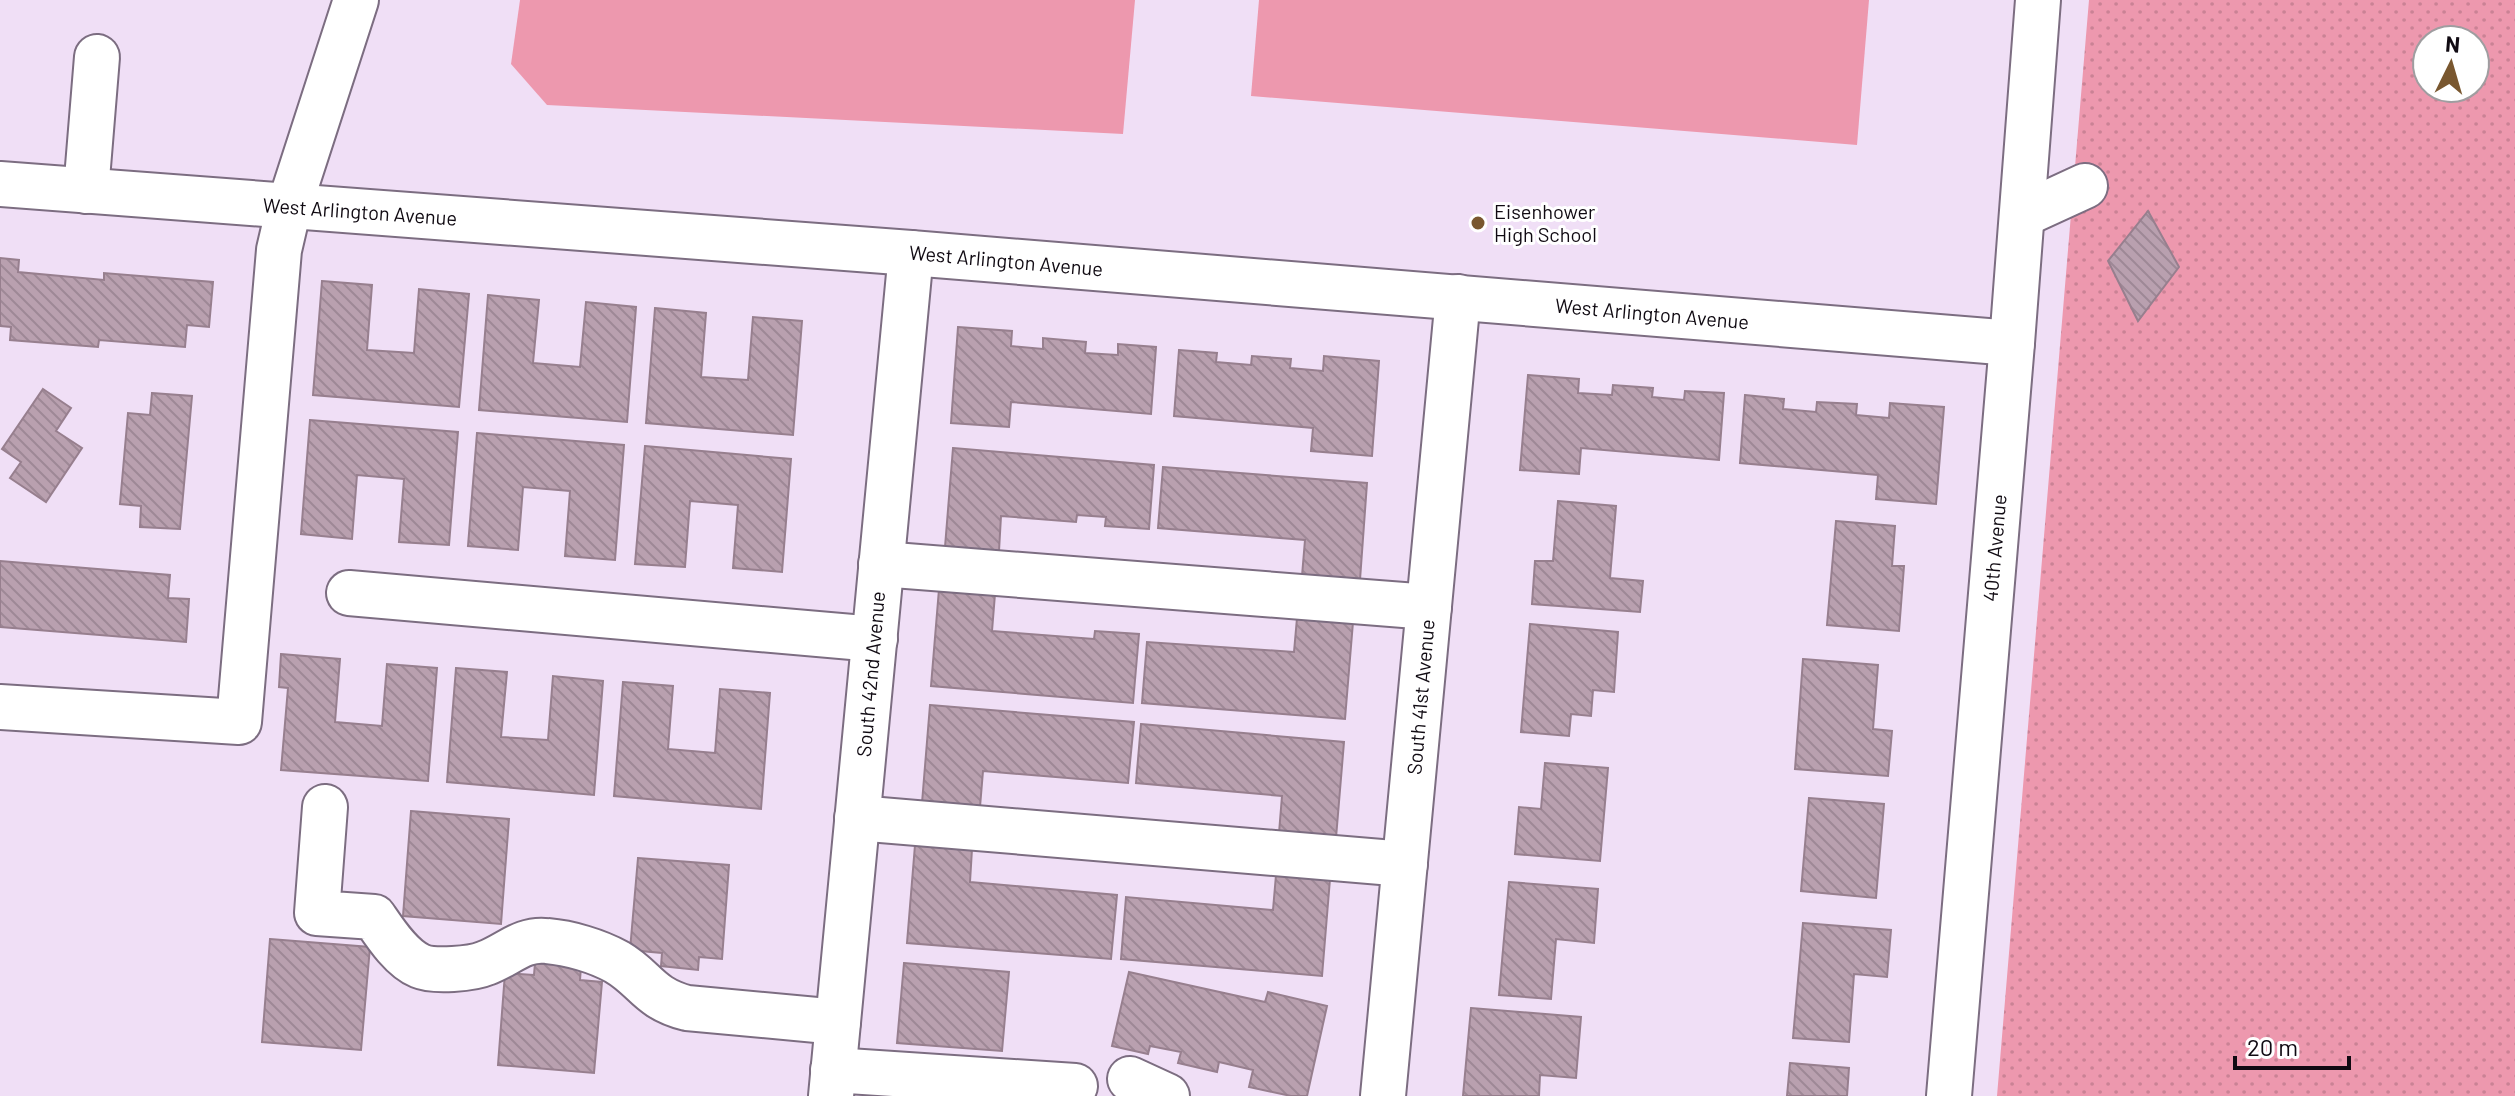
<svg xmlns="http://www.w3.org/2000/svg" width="2515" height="1096" viewBox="0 0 2515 1096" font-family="Barlow,sans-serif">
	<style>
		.grass { fill: url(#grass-dots); fill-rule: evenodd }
		.pitch { fill: #ed98ae }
		.building { fill: url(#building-back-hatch); stroke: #977f8e; stroke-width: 2 }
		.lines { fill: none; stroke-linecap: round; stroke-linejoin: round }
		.minor-casing { stroke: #7c6d81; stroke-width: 48 }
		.major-casing { stroke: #7c6d81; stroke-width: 48 }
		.minor { stroke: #fff; stroke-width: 44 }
		.major { stroke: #fff; stroke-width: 44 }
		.poi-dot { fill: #79572f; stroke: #fff; stroke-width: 3 }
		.labels { text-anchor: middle; stroke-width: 6; stroke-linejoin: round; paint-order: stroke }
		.street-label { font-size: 20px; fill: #100a12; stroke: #fff }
		.poi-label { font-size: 20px; fill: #100a12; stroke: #fff; text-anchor: start }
	</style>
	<defs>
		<pattern id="grass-dots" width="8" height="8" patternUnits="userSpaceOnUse" patternTransform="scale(2)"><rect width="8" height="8" fill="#ed98ae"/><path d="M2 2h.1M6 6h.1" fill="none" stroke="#ca8295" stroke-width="1.8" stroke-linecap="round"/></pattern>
		<pattern id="building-back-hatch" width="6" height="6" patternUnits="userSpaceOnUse" patternTransform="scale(2)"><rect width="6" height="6" fill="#b9a0af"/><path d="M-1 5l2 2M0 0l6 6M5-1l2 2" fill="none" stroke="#9e8896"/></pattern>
	</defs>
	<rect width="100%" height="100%" fill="#f0dff6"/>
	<path class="grass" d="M 2089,0 L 2515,0 L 2515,1096 L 1997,1096 ZM 2427,40 L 2475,40 L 2475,88 L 2427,88 Z"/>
	<g class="pitch">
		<polygon points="520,0 1135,0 1123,134 547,105 511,64"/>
		<polygon points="1259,0 1869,0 1857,145 1251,96"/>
	</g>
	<g class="building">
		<polygon points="2148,211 2179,267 2138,321 2108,261"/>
		<polygon points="0,258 19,260 18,272 104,280 104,273 213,282 209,327 187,325 185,347 99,340 98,347 10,340 11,327 0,326"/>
		<polygon points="322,281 372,285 367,350 414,353 419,289 469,294 459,407 313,395"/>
		<polygon points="488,295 539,300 533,363 580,367 586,302 636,307 627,422 479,410"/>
		<polygon points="655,308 706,313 701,377 748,380 753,317 802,321 793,435 646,423"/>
		<polygon points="958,327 1012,331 1011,346 1043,349 1043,338 1086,342 1085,353 1118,355 1118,344 1156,347 1151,414 1011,402 1009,427 951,423"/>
		<polygon points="1179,350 1217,353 1216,362 1251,365 1252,356 1291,359 1290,368 1323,371 1324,356 1379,361 1372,456 1311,451 1313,428 1174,416"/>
		<polygon points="1528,375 1579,379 1578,393 1612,395 1613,385 1653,388 1652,397 1684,400 1685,391 1724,393 1719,460 1581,448 1579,474 1520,470"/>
		<polygon points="43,389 71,408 56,431 82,448 46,502 10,478 21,462 2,449"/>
		<polygon points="152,393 192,396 180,529 140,527 141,506 120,504 128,413 150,415"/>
		<polygon points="1745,395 1784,399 1783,409 1816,412 1817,402 1857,404 1856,415 1889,418 1890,403 1944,407 1936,504 1876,499 1878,475 1740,463"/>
		<polygon points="310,420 458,432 449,545 399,542 404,479 357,475 352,539 301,534"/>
		<polygon points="477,433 624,445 615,560 565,556 570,491 523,487 518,550 468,546"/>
		<polygon points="645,446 791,459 782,572 733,568 738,505 690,501 685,567 635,564"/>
		<polygon points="953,448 1154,465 1149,529 1105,526 1106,517 1077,515 1076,522 1001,516 999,551 945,547"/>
		<polygon points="1163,467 1367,483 1360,580 1302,576 1305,540 1158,528"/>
		<polygon points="1558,501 1616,506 1610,578 1643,581 1640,612 1532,604 1535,561 1553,561"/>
		<polygon points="1836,521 1895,526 1892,566 1904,566 1899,631 1827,625"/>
		<polygon points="0,561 170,575 168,598 189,599 186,642 0,627"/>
		<polygon points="939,589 995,594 992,631 1094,639 1095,631 1139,634 1133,703 931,686"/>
		<polygon points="1297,618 1353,622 1345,719 1142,703 1147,642 1294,652"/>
		<polygon points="1530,624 1618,632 1614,692 1593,690 1591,716 1571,714 1569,736 1521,732"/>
		<polygon points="281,654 340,659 335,722 382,726 387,664 437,668 428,781 281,770 288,688 279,687"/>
		<polygon points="1803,659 1878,665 1873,729 1892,731 1888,776 1795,769"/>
		<polygon points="456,668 507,672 501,737 548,740 553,676 603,681 594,795 447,782"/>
		<polygon points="623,682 673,686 668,749 715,753 720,689 770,693 761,809 614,796"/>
		<polygon points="930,705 1134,722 1128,783 983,771 980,807 922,803"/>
		<polygon points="1141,724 1344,742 1336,838 1279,833 1282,796 1136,783"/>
		<polygon points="1545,763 1608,768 1600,861 1515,854 1519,807 1541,809"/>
		<polygon points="1809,798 1884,804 1876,898 1801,891"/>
		<polygon points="411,811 509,819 501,924 403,916"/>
		<polygon points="915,845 972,849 970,882 1117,895 1111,959 907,943"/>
		<polygon points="638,858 729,865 722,959 699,957 698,970 661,966 662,953 630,950"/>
		<polygon points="1276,875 1330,879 1322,976 1121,959 1126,897 1273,910"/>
		<polygon points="1509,882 1598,889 1594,943 1556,939 1551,999 1499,995"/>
		<polygon points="1803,923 1891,930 1887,977 1854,974 1849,1042 1793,1038"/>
		<polygon points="270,939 370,947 361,1050 262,1042"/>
		<polygon points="535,963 581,967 580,980 602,982 594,1073 498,1065 505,973 534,975"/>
		<polygon points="904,963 1009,972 1002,1051 897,1043"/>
		<polygon points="1129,972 1265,1002 1268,992 1327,1006 1307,1096 1291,1096 1249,1087 1253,1070 1219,1062 1217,1072 1178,1063 1181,1052 1150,1046 1148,1054 1112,1046"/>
		<polygon points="1471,1008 1581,1017 1576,1078 1540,1075 1539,1096 1463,1096"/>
		<polygon points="1790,1063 1849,1068 1847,1096 1787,1096"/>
	</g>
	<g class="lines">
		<defs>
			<g id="minor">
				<polyline points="0,184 911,253 2012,343"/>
				<polyline points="86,191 97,57"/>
				<polyline points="2022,215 2085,186"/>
				<polyline points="881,564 1429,607"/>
				<polyline points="349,593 875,639"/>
				<polyline points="0,707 239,722 279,250 289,207 356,0"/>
				<path d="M 325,807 L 317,913 L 374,917 C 385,933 401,958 420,966 C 434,972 472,969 486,963 C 508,955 522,938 547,941 C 570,943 597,951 617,962 C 646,979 648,998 687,1008 L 838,1022"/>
				<polyline points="857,818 1405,864"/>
				<polyline points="833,1070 1075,1086"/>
				<polyline points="1130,1079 1167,1096"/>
				<polyline points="831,1096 911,253"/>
				<polyline points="1383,1096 1458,297"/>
			</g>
			<polyline id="major" points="1949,1096 2012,343 2038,0"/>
		</defs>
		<use href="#minor" class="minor-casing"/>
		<use href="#major" class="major-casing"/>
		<use href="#minor" class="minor"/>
		<use href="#major" class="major"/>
	</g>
	<circle class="poi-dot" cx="1478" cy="223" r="8"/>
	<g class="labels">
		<g class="street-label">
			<text transform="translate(360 212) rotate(4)" y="7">West Arlington Avenue</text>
			<text transform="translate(1006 261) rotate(5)" y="7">West Arlington Avenue</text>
			<text transform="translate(1652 314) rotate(5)" y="7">West Arlington Avenue</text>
			<text transform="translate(1995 548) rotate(-85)" y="7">40th Avenue</text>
			<text transform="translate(871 674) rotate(-85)" y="7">South 42nd Avenue</text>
			<text transform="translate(1421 697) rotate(-85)" y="7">South 41st Avenue</text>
		</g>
		<g class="poi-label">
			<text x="1494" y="219">Eisenhower<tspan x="1494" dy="23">High School</tspan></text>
		</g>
	</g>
	<g transform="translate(2451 64) rotate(5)"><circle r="38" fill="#ffffff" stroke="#9f9da0" stroke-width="2"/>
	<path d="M0-6L14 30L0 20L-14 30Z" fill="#79572f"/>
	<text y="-12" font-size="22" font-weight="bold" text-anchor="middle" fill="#100a12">N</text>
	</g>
	<path d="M2235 1056v12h114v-12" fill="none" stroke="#100a12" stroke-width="4"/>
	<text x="2247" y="1056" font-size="24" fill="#100a12" stroke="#ffffff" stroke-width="6" paint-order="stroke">20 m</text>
</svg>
